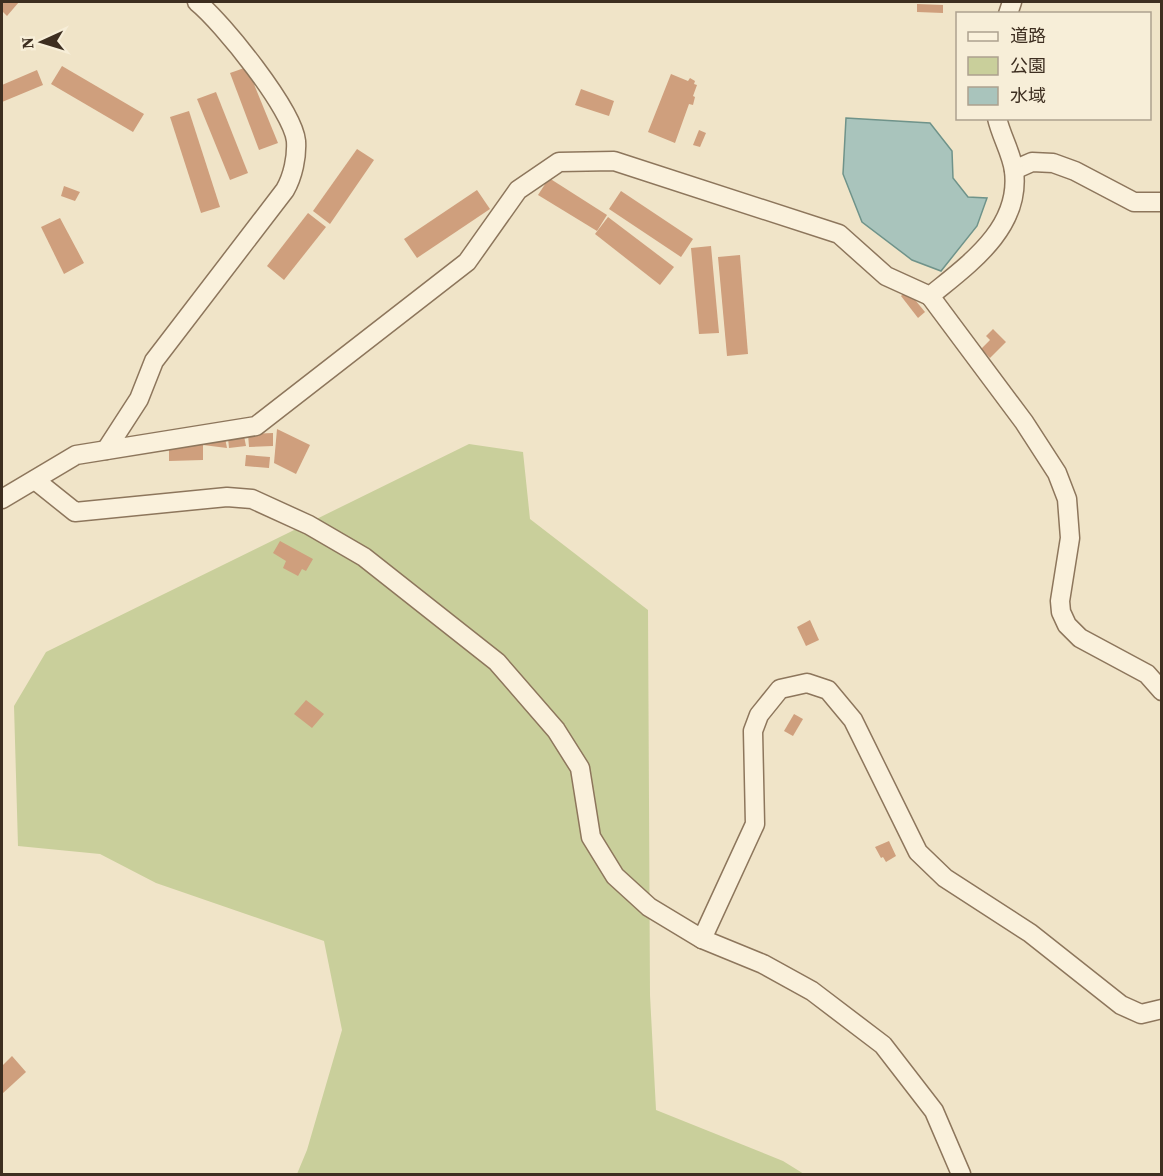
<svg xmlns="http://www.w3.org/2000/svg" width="1163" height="1176" viewBox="0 0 1163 1176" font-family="'Source Serif 4','Noto Sans JP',serif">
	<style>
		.green { fill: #c9cf9b }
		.water { fill: #a9c4bc; stroke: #6f938a; stroke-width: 1.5 }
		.building { fill: #cf9f7d }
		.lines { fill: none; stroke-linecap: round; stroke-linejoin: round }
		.minor-casing { stroke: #8d765c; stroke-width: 21 }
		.minor { stroke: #faf1dc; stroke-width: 18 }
	</style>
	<rect width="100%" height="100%" fill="#f0e4c8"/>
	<polygon class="green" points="469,444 523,452 530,519 648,610 650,995 656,1110 783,1161 804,1174 297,1174 307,1150 342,1030 324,941 156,883 100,854 18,846 14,706 46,652"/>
	<polygon class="water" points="846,118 930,123 952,151 953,178 968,197 987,198 977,226 941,271 912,260 862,222 843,174"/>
	<g class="building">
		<polygon points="2,2 19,2 7,16 2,11"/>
		<polygon points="917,4 943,5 943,13 917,12"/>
		<polygon points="62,66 144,114 133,132 51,84"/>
		<polygon points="247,67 278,143 259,150 230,73"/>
		<polygon points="37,70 43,85 2,102 2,85"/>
		<polygon points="671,74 688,81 690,78 695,81 694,84 697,85 693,96 695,97 693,105 689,104 675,143 648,132"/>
		<polygon points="581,89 614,101 609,116 575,105"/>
		<polygon points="216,92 248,173 230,180 197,99"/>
		<polygon points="189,111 220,207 201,213 170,117"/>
		<polygon points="699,130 706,133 700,147 693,145"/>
		<polygon points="357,149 374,160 330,224 313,211"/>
		<polygon points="549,178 607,215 597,231 538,195"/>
		<polygon points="64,186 80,192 75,201 61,196"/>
		<polygon points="477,190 490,209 417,258 404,239"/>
		<polygon points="621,191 693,239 681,257 609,209"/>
		<polygon points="308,213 326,227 284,280 267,266"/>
		<polygon points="608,217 674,267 660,285 595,234"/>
		<polygon points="60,218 84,263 64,274 41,227"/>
		<polygon points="711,246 719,333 699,334 691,248"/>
		<polygon points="740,255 748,354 727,356 718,257"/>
		<polygon points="907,290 925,312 918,318 901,296"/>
		<polygon points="993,329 1006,342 990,358 981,349 990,340 986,336"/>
		<polygon points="277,429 310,445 296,474 274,463"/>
		<polygon points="273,433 273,446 249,447 248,434"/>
		<polygon points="244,436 246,446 229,448 228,438"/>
		<polygon points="225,438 227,448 203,445 203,460 169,461 169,440"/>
		<polygon points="246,455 270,457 269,468 245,466"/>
		<polygon points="280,541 313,559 306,571 302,569 298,576 283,568 286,561 273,553"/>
		<polygon points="810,620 819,640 806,646 797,627"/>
		<polygon points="306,700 324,714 312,728 294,714"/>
		<polygon points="794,714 803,719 793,736 784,731"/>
		<polygon points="889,841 896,856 886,862 883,857 881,858 875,847"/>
		<polygon points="12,1056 26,1072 2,1094 2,1066"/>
	</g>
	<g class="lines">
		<defs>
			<g id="minor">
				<polyline points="1008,14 1012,2"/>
				<polyline points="1014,170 1032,162 1053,163 1075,171 1134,202 1162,202"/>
				<polyline points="930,296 1024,422 1057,473 1067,499 1070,538 1060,601 1061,612 1067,625 1080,638 1147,674 1162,691"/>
				<path d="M 106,450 L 139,399 L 154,361 L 285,190 C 293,176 297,157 296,141 C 293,110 222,22 197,2"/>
				<polyline points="35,480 75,512 227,497 252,499 309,525 364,557 497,662 556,730 580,768 591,837 615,876 649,907 702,939 763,964 812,991 883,1045 934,1111 961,1174"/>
				<path d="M 2,499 L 76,455 L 256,426 L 467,262 L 518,190 L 559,162 L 614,161 L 839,234 L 886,276 L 930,296 C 969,264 1021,228 1014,171 C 1012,154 1001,136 997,118"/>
				<polyline points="702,939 755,824 753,731 759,715 780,689 807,683 828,690 853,720 918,852 945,878 1030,933 1121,1005 1141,1014 1162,1009"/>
			</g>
		</defs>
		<use href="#minor" class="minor-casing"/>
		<use href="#minor" class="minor"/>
	</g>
	<rect width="1163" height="1176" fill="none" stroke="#3d2e20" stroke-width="6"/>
	<rect x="956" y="12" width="195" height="108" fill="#f7eed8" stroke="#ada18e" stroke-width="1.5"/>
	<rect x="968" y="32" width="30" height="9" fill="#faf1dc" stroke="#ada18e" stroke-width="1.5"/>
	<text x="1010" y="42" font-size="18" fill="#3d2e20">道路</text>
	<rect x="968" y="57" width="30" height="18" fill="#c9cf9b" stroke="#ada18e" stroke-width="1.5"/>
	<text x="1010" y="72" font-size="18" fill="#3d2e20">公園</text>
	<rect x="968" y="87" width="30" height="18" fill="#a9c4bc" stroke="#ada18e" stroke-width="1.5"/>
	<text x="1010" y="102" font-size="18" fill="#3d2e20">水域</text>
	<g transform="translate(42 42) rotate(266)" stroke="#f7eed8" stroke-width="4.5" paint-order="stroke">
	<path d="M0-4.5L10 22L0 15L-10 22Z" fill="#3d2e20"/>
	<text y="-9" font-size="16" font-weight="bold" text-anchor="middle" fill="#3d2e20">N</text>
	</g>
</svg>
